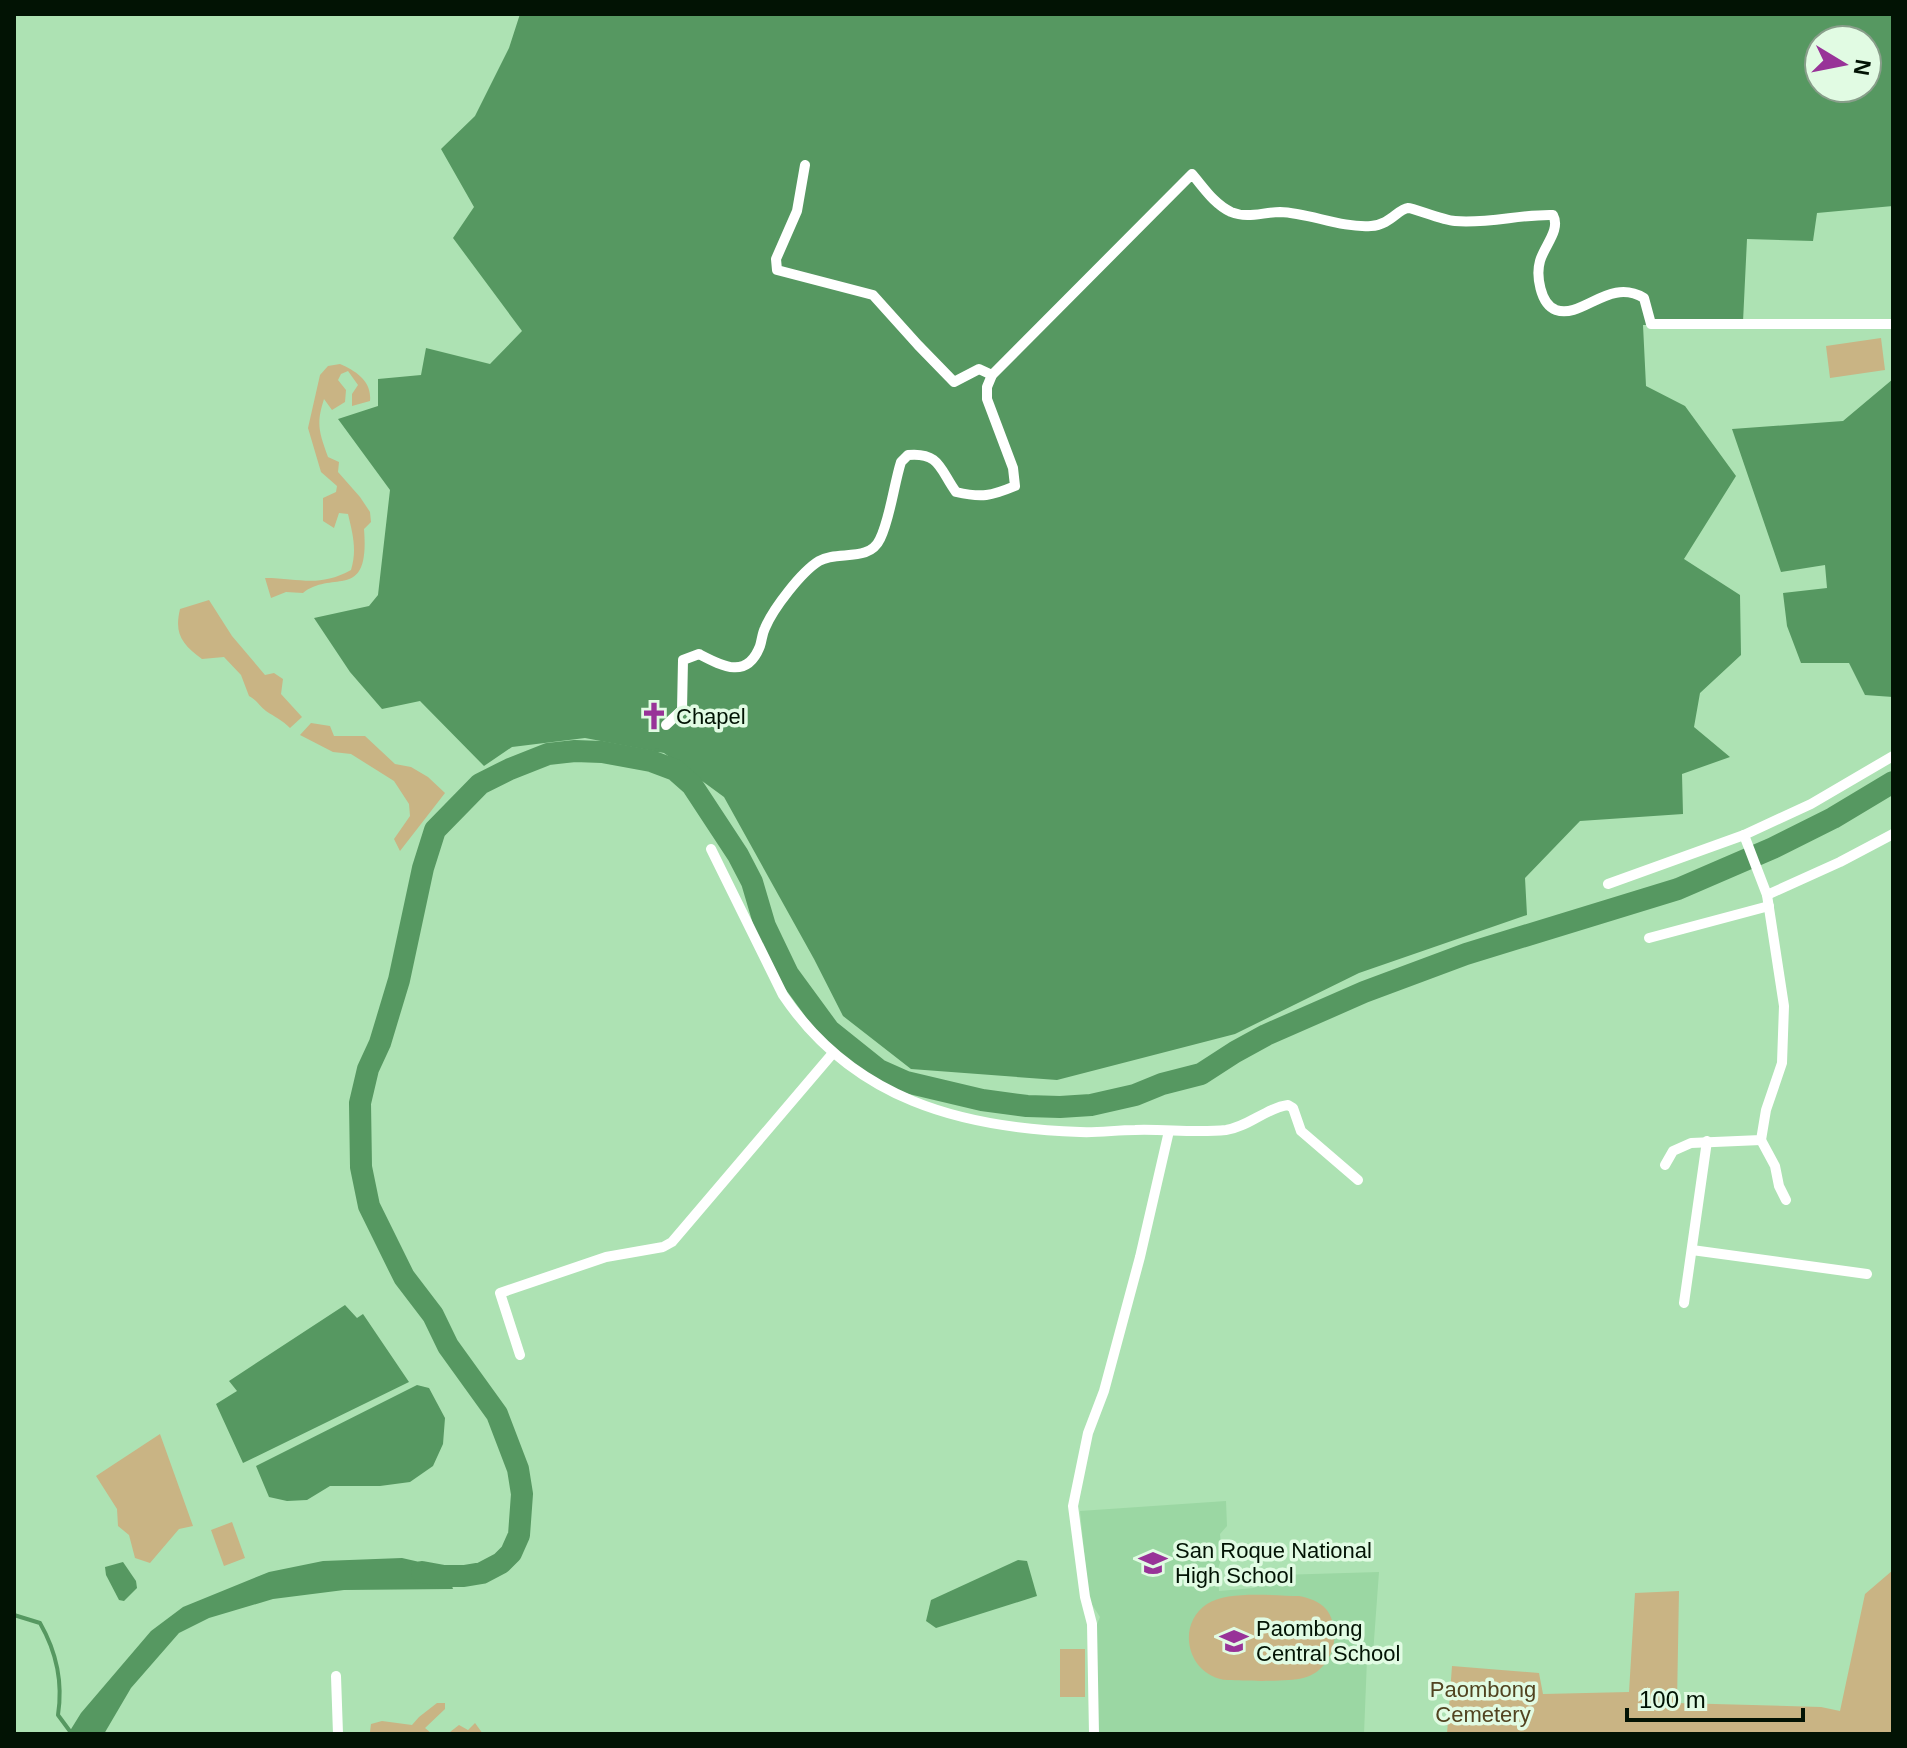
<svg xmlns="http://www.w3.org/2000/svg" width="1907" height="1748" viewBox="0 0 1907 1748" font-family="Helvetica,sans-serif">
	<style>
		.built { fill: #9bd7a3 }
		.green { fill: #c9b484 }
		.water { fill: #569861; fill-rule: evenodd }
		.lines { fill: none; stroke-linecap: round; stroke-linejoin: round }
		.stream { stroke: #569861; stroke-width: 4 }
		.river { stroke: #569861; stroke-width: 22 }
		.street { stroke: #fff; stroke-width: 10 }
		.labels { text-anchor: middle; stroke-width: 7; stroke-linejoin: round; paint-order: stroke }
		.poi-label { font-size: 22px; fill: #021304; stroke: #e1fbe3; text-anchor: start }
		.park-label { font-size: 22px; fill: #514320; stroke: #e1fbe3 }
	</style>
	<rect width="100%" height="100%" fill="#ade2b3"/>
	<polygon class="built" points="1226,1501 1227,1526 1220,1534 1222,1556 1218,1569 1219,1591 1254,1588 1279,1575 1379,1572 1373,1654 1367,1659 1364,1734 1097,1734 1095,1629 1100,1617 1089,1600 1080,1511"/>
	<g class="green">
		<polygon points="1881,338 1885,370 1830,378 1826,346"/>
		<path d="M 340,364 C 356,371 372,381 370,401 L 352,406 L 352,394 L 358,385 L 348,371 L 341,374 L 338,380 L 346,390 L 345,402 L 332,410 L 324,399 C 316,424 319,432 328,457 L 339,462 L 338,472 L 360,497 L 370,512 L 371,522 L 364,529 C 370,603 333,569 303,593 L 286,592 L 271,598 L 265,578 C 300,578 318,588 351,570 C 357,550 353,535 348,514 L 339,513 L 334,528 L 323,521 L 323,498 L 336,492 L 337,486 L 321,472 L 308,428 L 320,375 L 328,366 Z"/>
		<path d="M 209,600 L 232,636 L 265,675 L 274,673 L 283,679 L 281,694 L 302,717 L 290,728 C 282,720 275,717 266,711 C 259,706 257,700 249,696 L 241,675 L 224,657 L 202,659 C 182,644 174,634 180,609 Z"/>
		<polygon points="311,723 330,726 334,736 365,736 395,764 411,767 428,777 445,793 400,851 394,839 410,816 409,804 394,781 351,754 333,752 300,735"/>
		<polygon points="160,1434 193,1526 179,1529 150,1563 135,1558 129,1535 118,1526 117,1509 96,1476"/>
		<polygon points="232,1522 245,1558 224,1566 211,1530"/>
		<polygon points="1893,1570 1893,1734 1447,1734 1452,1666 1539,1673 1543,1694 1629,1692 1635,1593 1679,1591 1677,1703 1821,1707 1840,1711 1865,1594"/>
		<path d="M 1299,1596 C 1309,1598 1319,1601 1326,1609 C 1344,1632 1332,1672 1303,1678 C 1286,1682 1246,1681 1228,1680 C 1189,1678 1174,1626 1207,1604 C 1228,1590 1274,1596 1299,1596 Z"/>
		<rect x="1060" y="1649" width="25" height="48"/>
		<polygon points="437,1703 445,1703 445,1709 425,1728 431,1733 450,1732 459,1725 468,1730 475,1723 483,1734 366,1734 370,1732 371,1724 382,1721 412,1725 419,1717"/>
	</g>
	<g class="water">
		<path d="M 520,14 L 1893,14 L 1893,206 L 1817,213 L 1813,241 L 1747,239 L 1743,322 L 1643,325 L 1646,386 L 1685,406 L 1736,476 L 1684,559 L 1740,595 L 1741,655 L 1700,693 L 1694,727 L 1730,757 L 1682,774 L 1683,814 L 1580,821 L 1525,878 L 1527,915 L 1359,973 L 1235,1034 L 1057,1080 L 911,1069 L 843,1016 L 814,959 L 724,797 L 664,753 L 585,738 L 512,747 L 484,766 L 420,701 L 382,709 L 350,672 L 314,618 L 369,606 L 378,595 L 390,490 L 338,419 L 378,406 L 378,379 L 421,375 L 426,348 L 490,364 L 522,331 L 453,238 L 474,207 L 441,149 L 475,116 L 509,48 ZM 1819,40 L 1867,40 L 1867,88 L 1819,88 Z"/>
		<polygon points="1893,379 1893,697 1865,695 1849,663 1801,663 1787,626 1783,593 1827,588 1825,565 1781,572 1732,429 1843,421"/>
		<polygon points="345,1305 357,1318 363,1314 409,1382 243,1463 216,1404 237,1391 229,1381"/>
		<polygon points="417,1385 429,1388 445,1418 443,1444 433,1466 410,1482 380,1486 330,1486 307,1500 287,1501 269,1497 256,1466"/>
		<polygon points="402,1558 446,1568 453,1589 344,1590 273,1599 209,1618 179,1633 131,1688 104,1734 68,1734 81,1713 151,1631 183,1607 269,1572 323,1561"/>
		<polygon points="1018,1560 1027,1561 1037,1596 936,1628 926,1621 931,1600"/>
		<polygon points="123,1562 136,1581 137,1588 124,1601 119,1600 106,1575 105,1567"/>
	</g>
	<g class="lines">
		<g class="stream">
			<polyline points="651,761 657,750"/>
			<path d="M 14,1615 L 40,1623 C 56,1651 63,1683 58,1715 L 72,1734"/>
		</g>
		<polyline class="river" points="422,1572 444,1576 464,1576 482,1573 501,1563 511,1553 519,1535 522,1494 518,1469 497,1414 448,1346 433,1315 404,1277 369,1206 361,1167 360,1103 368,1069 380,1043 399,980 423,868 435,830 480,784 510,769 548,754 575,751 602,752 651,761 675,770 692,785 738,855 752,882 765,926 788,974 829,1030 879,1070 906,1082 982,1100 1027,1106 1060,1107 1091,1105 1135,1095 1162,1084 1201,1074 1235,1052 1266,1035 1364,992 1466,954 1678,889 1773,848 1833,818 1893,782"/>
		<g class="street">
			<polyline points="805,165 797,211 776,259 777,270 873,295 918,345 954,382 979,369 992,375"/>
			<path d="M 666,725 L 682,710 L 683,660 L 699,654 C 722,666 747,680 760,646 C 762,640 762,634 765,628 C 773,609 801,572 819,561 C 837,550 869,563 880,539 C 890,519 894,484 901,462 L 908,455 C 940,452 940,470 956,492 C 982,498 991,496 1015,486 L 1013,468 L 987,399 L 987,387 L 992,375 L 1192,174 C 1204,188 1214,204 1231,212 C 1248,219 1263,212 1280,212 C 1310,213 1340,228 1371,226 C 1390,225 1398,209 1408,208 C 1414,208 1442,220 1455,221 C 1488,224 1521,214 1553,215 C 1561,230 1544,246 1540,261 C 1536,275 1540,304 1556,310 C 1583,319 1609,277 1644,298 L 1651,324 L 1893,324"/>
			<path d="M 711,849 L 783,995 C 853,1099 960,1128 1080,1132 C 1098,1133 1116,1130 1135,1130 C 1165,1129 1196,1133 1226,1130 C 1248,1127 1266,1108 1288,1105 L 1293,1108 L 1301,1131 L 1358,1180"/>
			<polyline points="1608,884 1744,835 1811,804 1893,756"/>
			<polyline points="1767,895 1840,862 1893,834"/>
			<polyline points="1649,938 1769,906"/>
			<polyline points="1761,1140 1775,1166 1779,1186 1786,1200"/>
			<polyline points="1665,1165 1673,1151 1691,1143 1761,1140 1766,1110 1782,1063 1784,1006 1767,895 1744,835"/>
			<polyline points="1692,1250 1867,1274"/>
			<polyline points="1684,1303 1707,1141"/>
			<polyline points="520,1355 500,1293 606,1257 663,1247 672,1242 833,1053"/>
			<polyline points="336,1676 338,1734"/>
			<polyline points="1094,1734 1092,1624 1085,1597 1073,1506 1088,1433 1104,1391 1140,1257 1169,1131"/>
		</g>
	</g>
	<defs>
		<symbol id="church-bare" viewBox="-9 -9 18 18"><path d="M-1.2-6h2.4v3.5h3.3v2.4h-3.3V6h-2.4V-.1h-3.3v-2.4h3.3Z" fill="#983398" stroke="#e1fbe3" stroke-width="2.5" paint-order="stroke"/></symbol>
		<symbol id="school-bare" viewBox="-9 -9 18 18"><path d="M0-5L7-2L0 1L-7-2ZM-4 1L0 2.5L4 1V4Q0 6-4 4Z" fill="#983398" stroke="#e1fbe3" stroke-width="2.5" paint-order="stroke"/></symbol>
	</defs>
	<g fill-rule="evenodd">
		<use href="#church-bare" x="634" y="696" width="40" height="40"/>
		<use href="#school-bare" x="1133" y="1543" width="40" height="40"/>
		<use href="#school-bare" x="1214" y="1621" width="40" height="40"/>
	</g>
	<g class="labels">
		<g class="poi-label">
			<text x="676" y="724">Chapel</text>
			<text x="1175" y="1558">San Roque National<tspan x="1175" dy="25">High School</tspan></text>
			<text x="1256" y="1636">Paombong<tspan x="1256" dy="25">Central School</tspan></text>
		</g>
		<g class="park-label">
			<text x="1483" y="1697">Paombong<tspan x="1483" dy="25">Cemetery</tspan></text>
		</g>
	</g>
	<rect width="1907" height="1748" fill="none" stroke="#021304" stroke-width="32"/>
	<g transform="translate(1843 64) rotate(100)"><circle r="38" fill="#e1fbe3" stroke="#889e8a" stroke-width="2"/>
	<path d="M0-6L14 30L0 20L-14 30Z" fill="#983398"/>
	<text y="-12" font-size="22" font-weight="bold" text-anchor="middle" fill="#021304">N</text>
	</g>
	<path d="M1627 1708v12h176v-12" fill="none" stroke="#021304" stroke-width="4"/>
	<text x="1639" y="1708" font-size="24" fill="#021304" stroke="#e1fbe3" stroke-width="6" paint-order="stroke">100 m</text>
</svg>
